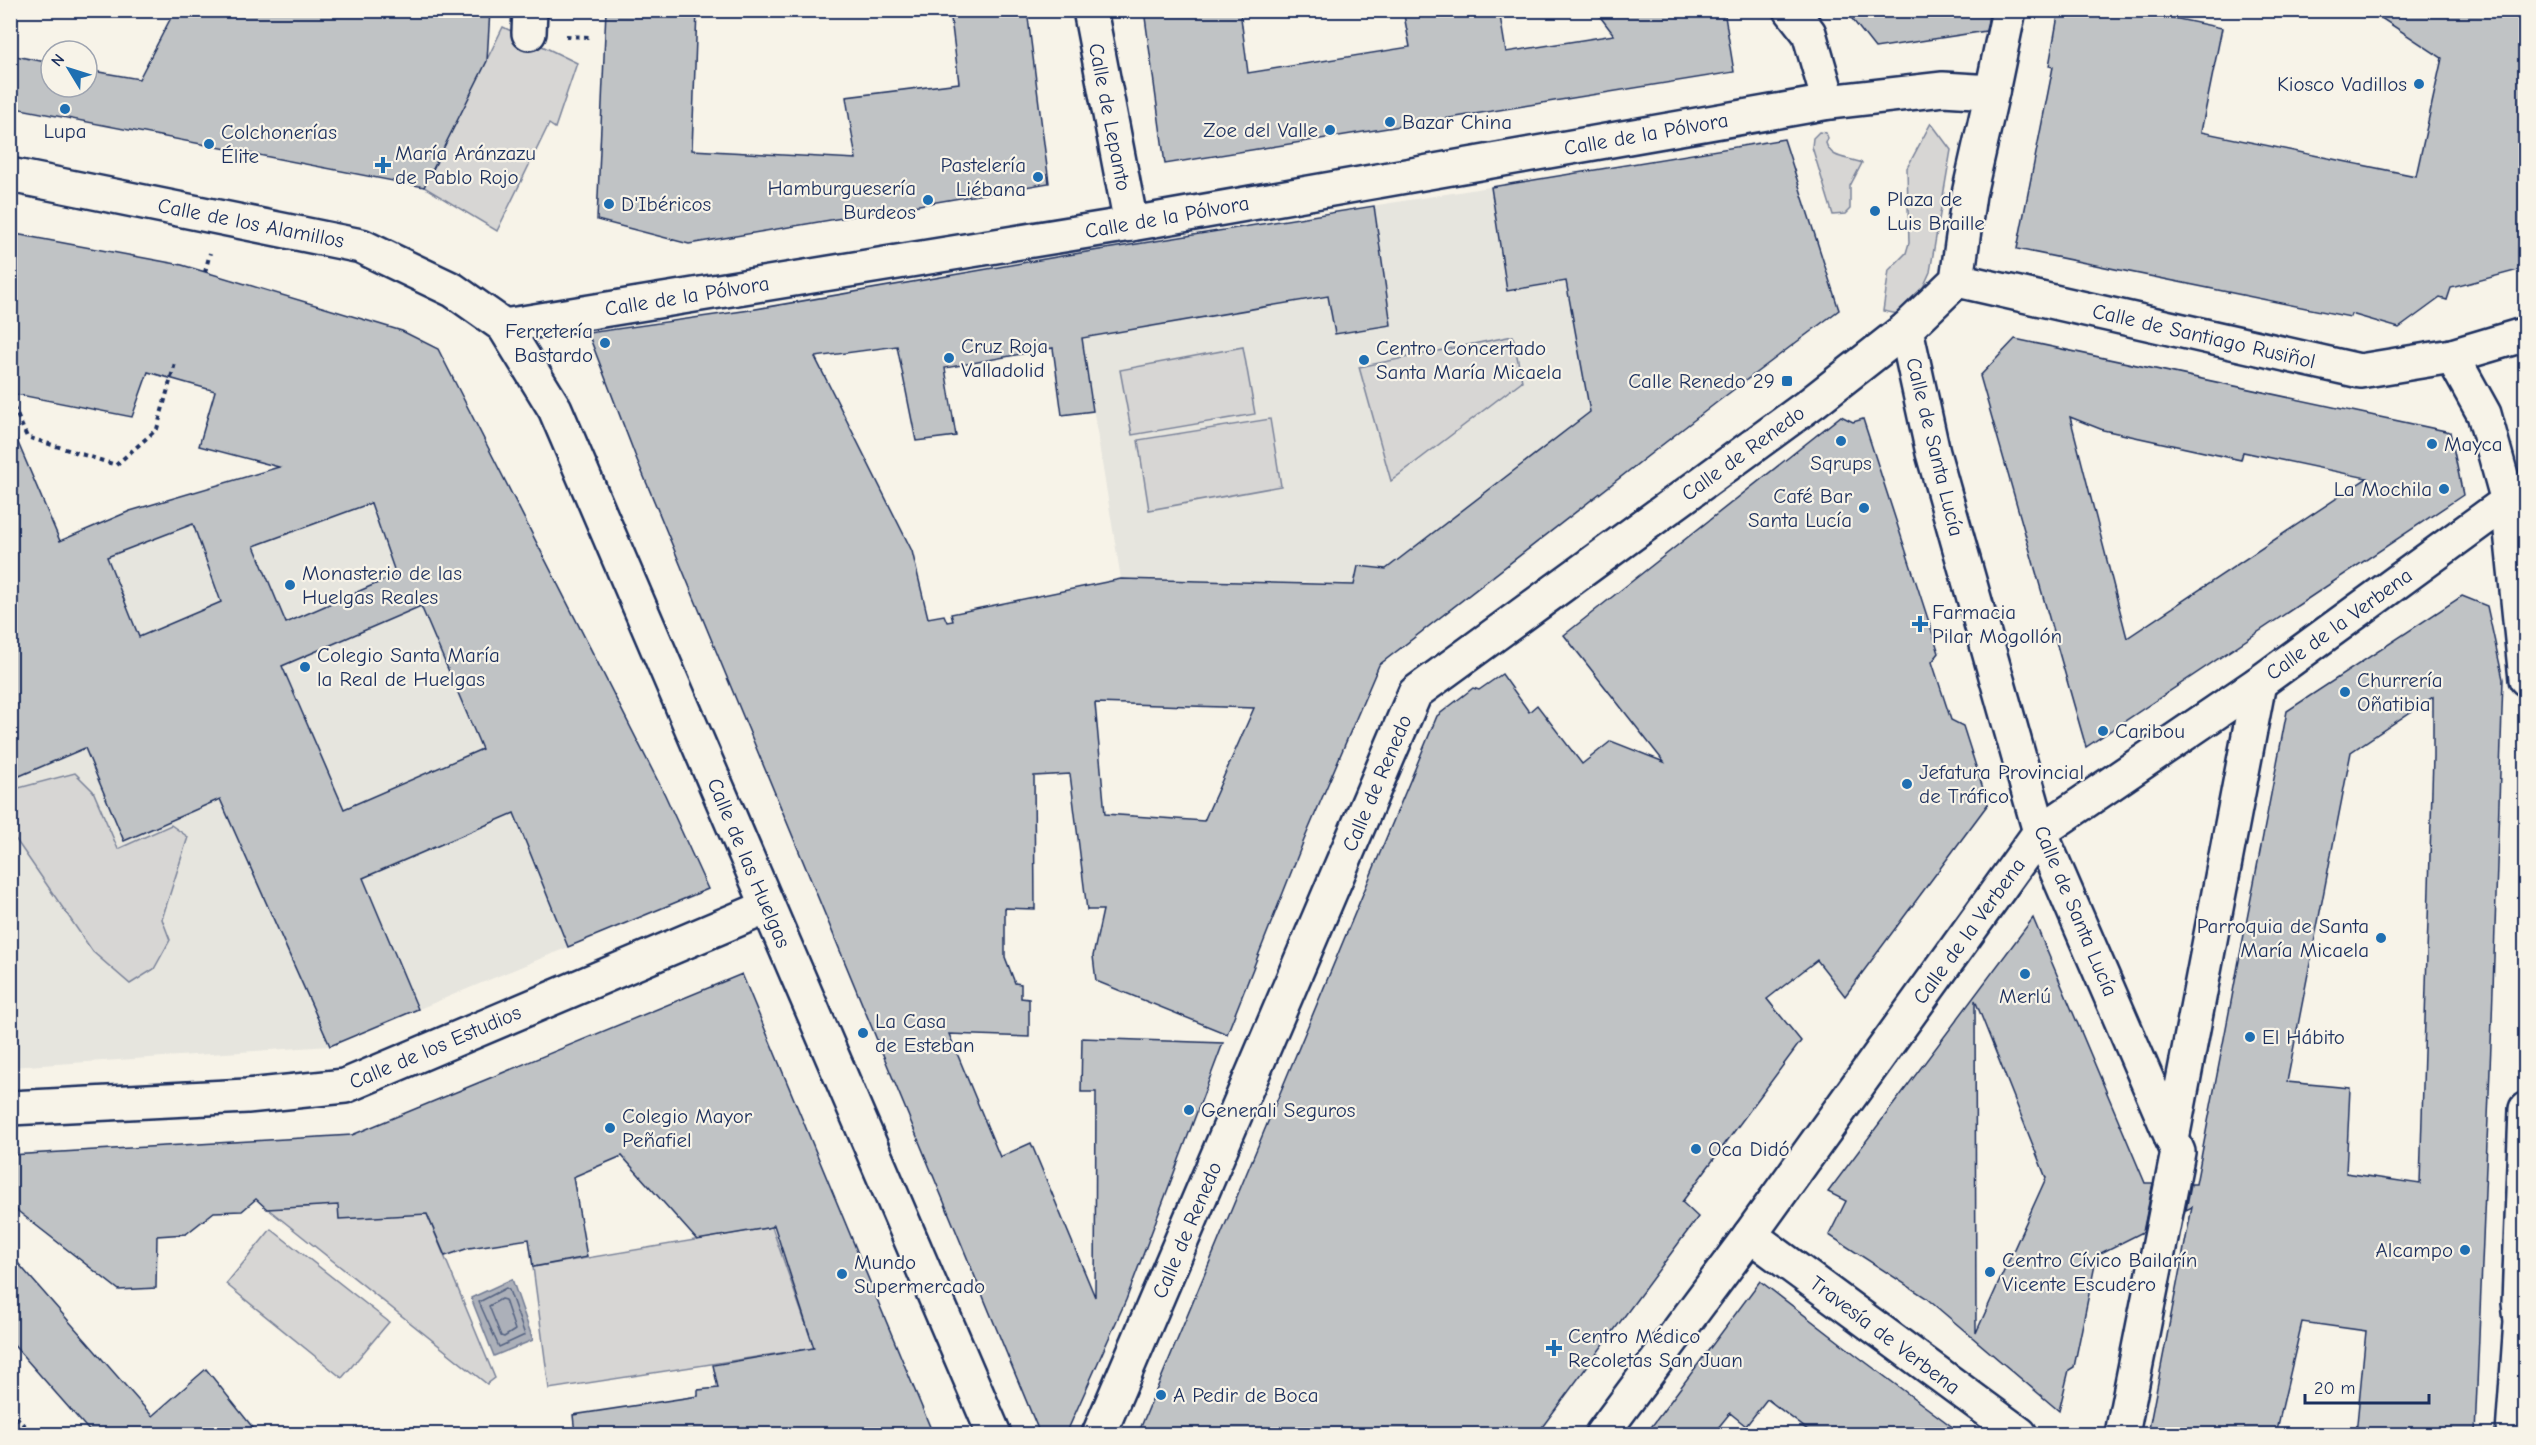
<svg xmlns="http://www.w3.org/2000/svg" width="2536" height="1445" viewBox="0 0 2536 1445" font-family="'Comic Neue',sans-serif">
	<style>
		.built { fill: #e6e5de }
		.green { fill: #d7d6d4; stroke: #798299; stroke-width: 1.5 }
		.water { fill: #acb0b9; stroke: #727c95; stroke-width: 1.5 }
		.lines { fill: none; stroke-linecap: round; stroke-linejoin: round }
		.shore { stroke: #556382; stroke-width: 1.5 }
		.building { fill: #c0c3c5; stroke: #1b2f5e; stroke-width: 1.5; fill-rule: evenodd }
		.street-casing { stroke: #1b2f5e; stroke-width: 38 }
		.secondary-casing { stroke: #1b2f5e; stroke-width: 38 }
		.path { stroke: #1b2f5e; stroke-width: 4; stroke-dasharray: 4.5 4.5; stroke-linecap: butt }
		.street { stroke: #f7f3e8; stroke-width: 33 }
		.secondary { stroke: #f7f3e8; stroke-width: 33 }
		.poi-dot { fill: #1f6fb2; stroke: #f7f3e8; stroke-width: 2 }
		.labels { text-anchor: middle; stroke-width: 4.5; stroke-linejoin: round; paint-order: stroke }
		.poi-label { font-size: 21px; fill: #1b2f5e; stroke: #f7f3e8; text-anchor: start }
		.street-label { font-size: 21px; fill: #1b2f5e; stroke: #f7f3e8 }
	</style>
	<rect width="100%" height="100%" fill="#f7f3e8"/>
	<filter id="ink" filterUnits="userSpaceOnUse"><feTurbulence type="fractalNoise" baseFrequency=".0167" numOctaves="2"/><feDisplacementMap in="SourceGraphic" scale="12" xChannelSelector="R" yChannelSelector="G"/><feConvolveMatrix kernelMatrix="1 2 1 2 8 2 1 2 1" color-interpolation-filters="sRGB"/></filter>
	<g filter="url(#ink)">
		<g class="built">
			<polygon points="1718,150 1735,202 1691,422 1604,492 1459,602 1342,583 1121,579 1068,255"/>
			<polygon points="466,402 661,787 708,889 330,1046 11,1067 10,422 60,541 130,511 318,458"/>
		</g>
		<g class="green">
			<polygon points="503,27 577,63 555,128 549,124 497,231 424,187"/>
			<polygon points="1931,123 1951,150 1930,272 1920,294 1898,314 1883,311 1889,270 1906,253 1909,243 1907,168"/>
			<path d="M 1819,132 L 1826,133 L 1828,138 L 1826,143 C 1831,160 1848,157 1862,163 L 1850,186 L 1850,209 L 1845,214 L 1833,215 L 1812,147 L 1813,138 Z"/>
			<polygon points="1513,336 1522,381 1391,481 1359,367"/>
			<polygon points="1243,347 1255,414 1132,435 1120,370"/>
			<polygon points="1270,419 1281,486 1149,510 1138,440"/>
			<polygon points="75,773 93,791 118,849 171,825 188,837 162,919 170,940 154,969 130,984 93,952 12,834 11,790"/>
			<polygon points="419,1195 495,1378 487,1384 268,1209 275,1201 305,1207"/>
			<polygon points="772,1227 814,1348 549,1389 533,1267"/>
			<polygon points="271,1229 389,1322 342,1378 226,1284"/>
		</g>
		<polygon class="water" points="512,1279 533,1340 494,1356 471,1298"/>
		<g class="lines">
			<g class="shore">
				<polygon points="506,1288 509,1290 525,1335 499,1347 479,1302"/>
				<polygon points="501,1299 505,1300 515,1330 504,1337 501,1336 489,1306"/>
			</g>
		</g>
		<g class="building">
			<polygon points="175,10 490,10 487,61 424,187 10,107 10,55 51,63 51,87 87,87 87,70 139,79"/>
			<polygon points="606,10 697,10 692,150 856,159 846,97 959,83 950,10 1027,10 1049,183 689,244 597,220"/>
			<polygon points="1144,10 1240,10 1248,73 1410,47 1403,10 1499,10 1506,52 1614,35 1595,10 1724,10 1734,72 1165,164"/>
			<polygon points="1845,10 1990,10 1986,31 1875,48"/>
			<polygon points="2059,10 2135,10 2222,28 2201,132 2416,176 2442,58 2369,10 2526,10 2526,268 2451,288 2447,300 2440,298 2399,328 2351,314 2350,317 2017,249 2053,67 2049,66"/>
			<path d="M 1784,139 L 1839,310 L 1716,403 L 1379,665 L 1304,840 L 1227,1034 L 1096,981 L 1093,956 L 1103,910 L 1087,910 L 1070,774 L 1034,776 L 1035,909 L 1005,908 L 1005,957 L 1015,983 L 1021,984 L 1021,998 L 1029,999 L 1029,1037 L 949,1034 L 1000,1157 L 1031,1143 L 1095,1297 L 1096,1092 L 1081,1092 L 1082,1038 L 1223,1043 L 1126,1300 L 1066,1434 L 1040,1434 L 635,455 L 588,333 L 750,310 L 1068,255 L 1374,206 L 1391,325 L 1335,334 L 1328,296 L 1082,338 L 1093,411 L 1062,415 L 1053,348 L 945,368 L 956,436 L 916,441 L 897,346 L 815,357 L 912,551 L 928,618 L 944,615 L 947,622 L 953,621 L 951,614 L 1121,579 L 1354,585 L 1358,566 L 1386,569 L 1590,412 L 1566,281 L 1507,291 L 1491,187 ZM 1095,703 L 1254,708 L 1204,821 L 1105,814 Z"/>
			<path d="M 10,233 L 182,265 L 402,331 L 438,349 L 665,795 L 708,889 L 568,947 L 514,813 L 363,878 L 418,1009 L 330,1046 L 220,799 L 124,841 L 85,748 L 10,780 L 10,424 L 60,541 L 130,511 L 279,467 L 199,446 L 215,391 L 148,372 L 132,417 L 10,393 ZM 371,503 L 396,575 L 286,623 L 254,546 ZM 193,524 L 221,602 L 139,637 L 107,557 ZM 421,606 L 482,749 L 344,809 L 282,666 Z"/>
			<path d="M 2015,339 L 2450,432 L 2463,495 L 2086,747 L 1980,376 ZM 2070,417 L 2103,430 L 2241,460 L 2243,452 L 2367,478 L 2127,638 Z"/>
			<polygon points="1841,416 1853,422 1863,419 1939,653 1932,662 1951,720 1963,726 1988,804 1845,996 1817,960 1767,999 1801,1041 1682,1202 1698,1217 1537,1434 1138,1434 1437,716 1473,688 1479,690 1502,674 1529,712 1537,705 1582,764 1611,741 1664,762 1564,635"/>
			<path d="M 2462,596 L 2487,606 L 2503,679 L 2492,1020 L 2475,1434 L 2356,1434 L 2366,1331 L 2302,1322 L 2276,1434 L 2148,1434 L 2192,1207 L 2186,1210 L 2191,1184 L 2196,1184 L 2287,711 ZM 2433,697 L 2433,757 L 2420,1184 L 2346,1173 L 2350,1088 L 2287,1082 L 2351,752 Z"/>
			<path d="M 2033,918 L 2145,1183 L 2153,1183 L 2143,1232 L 2097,1255 L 2074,1367 L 2069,1370 L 2059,1411 L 1925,1297 L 1829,1235 L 1846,1201 L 1828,1192 ZM 1975,1000 L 2046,1178 L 1976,1333 Z"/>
			<polygon points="742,974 933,1434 575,1434 573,1415 698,1396 698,1390 718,1388 713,1365 814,1348 774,1225 772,1227 697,1240 622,1156 573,1177 587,1257 533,1267 529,1239 469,1248 445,1256 427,1214 339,1219 338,1205 267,1209 256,1199 242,1211 214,1212 186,1234 157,1236 156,1288 119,1290 10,1205 10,1155 352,1135"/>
			<polygon points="10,1254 152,1416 206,1369 258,1434 92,1434 10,1341"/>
			<polygon points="1760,1281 1860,1358 1962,1434 1813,1434 1767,1399 1746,1426 1730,1413 1713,1434 1646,1434"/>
		</g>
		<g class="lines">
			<defs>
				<g id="street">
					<polyline points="1090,10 1131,224"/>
					<polyline points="1791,10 1809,33 1829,102"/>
					<polyline points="529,33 530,10"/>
					<polyline points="1992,92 2009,10"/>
					<polyline points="1906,329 1933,453 2040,832 2178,1152 2122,1434"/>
					<polyline points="2452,356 2484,414 2508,501 2526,679"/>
					<polyline points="10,1108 247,1096 345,1086 767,907"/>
					<polyline points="2172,1139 2259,683"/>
					<polyline points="1750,1235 2020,1434"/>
					<polyline points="1602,1434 1750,1235 2040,832 2259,683 2508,501"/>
					<polyline points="2513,1434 2521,1321 2519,1303 2526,1109"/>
				</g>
				<g id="secondary">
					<polyline points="10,175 361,246 453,290 504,326 555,409 994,1434"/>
					<polyline points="1957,280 2360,371 2452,356 2526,334"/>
					<polyline points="504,326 1131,224 1829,102 1943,89 1992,92 1969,194 1957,280 1906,329 1813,402 1415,693 1099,1434"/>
				</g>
			</defs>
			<use href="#street" class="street-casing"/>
			<use href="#secondary" class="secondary-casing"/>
			<g class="path">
				<polyline points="566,36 589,37"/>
				<polyline points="205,272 210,253"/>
				<polyline points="10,399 27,437 116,465 157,429 175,363"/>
				<polyline points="10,1410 32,1434"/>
			</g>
			<use href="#street" class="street"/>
			<use href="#secondary" class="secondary"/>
		</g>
	</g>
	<g class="poi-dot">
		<circle cx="2419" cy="84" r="6"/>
		<circle cx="65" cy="109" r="6"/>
		<circle cx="1390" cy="122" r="6"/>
		<circle cx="1330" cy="130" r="6"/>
		<circle cx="209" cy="144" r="6"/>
		<path d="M380 156h6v6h6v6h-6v6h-6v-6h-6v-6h6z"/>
		<circle cx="1038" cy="177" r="6"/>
		<circle cx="928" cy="200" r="6"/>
		<circle cx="609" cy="204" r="6"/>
		<circle cx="1875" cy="211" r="6"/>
		<circle cx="605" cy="343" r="6"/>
		<circle cx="949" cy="358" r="6"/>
		<circle cx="1364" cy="360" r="6"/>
		<rect x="1781" y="375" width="12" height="12" rx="3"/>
		<circle cx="1841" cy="441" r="6"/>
		<circle cx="2432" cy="444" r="6"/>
		<circle cx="2444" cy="489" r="6"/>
		<circle cx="1864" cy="508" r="6"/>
		<circle cx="290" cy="585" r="6"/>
		<path d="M1917 615h6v6h6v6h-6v6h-6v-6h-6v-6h6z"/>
		<circle cx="305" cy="667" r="6"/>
		<circle cx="2345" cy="692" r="6"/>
		<circle cx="2103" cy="731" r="6"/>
		<circle cx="1907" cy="784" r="6"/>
		<circle cx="2381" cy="938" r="6"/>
		<circle cx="2025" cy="974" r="6"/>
		<circle cx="863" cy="1033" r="6"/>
		<circle cx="2250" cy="1037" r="6"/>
		<circle cx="1189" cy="1110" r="6"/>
		<circle cx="610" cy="1128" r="6"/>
		<circle cx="1696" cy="1149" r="6"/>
		<circle cx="2465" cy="1250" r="6"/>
		<circle cx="1990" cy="1272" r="6"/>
		<circle cx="842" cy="1274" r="6"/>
		<path d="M1551 1339h6v6h6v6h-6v6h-6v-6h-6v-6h6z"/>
		<circle cx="1161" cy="1395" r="6"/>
	</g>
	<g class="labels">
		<g class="poi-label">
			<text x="2407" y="91" text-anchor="end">Kiosco Vadillos</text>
			<text x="1402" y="129">Bazar China</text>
			<text x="1318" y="137" text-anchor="end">Zoe del Valle</text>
			<text x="65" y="138" text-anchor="middle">Lupa</text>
			<text x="221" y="139">Colchonerías<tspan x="221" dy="24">Élite</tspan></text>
			<text x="395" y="160">María Aránzazu<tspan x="395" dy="24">de Pablo Rojo</tspan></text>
			<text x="1026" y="172" text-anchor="end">Pastelería<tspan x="1026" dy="24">Liébana</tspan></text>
			<text x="916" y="195" text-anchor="end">Hamburguesería<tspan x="916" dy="24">Burdeos</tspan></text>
			<text x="1887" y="206">Plaza de<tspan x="1887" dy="24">Luis Braille</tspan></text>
			<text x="621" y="211">D'Ibéricos</text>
			<text x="593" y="338" text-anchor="end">Ferretería<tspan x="593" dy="24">Bastardo</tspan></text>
			<text x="961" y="353">Cruz Roja<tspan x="961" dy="24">Valladolid</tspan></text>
			<text x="1376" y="355">Centro Concertado<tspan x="1376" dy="24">Santa María Micaela</tspan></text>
			<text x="1775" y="388" text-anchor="end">Calle Renedo 29</text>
			<text x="2444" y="451">Mayca</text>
			<text x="1841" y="470" text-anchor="middle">Sqrups</text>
			<text x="2432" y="496" text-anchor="end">La Mochila</text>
			<text x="1852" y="503" text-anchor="end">Café Bar<tspan x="1852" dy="24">Santa Lucía</tspan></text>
			<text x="302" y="580">Monasterio de las<tspan x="302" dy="24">Huelgas Reales</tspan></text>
			<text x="1932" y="619">Farmacia<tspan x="1932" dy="24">Pilar Mogollón</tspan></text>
			<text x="317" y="662">Colegio Santa María<tspan x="317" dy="24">la Real de Huelgas</tspan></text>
			<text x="2357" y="687">Churrería<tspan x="2357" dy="24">Oñatibia</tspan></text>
			<text x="2115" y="738">Caribou</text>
			<text x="1919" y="779">Jefatura Provincial<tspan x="1919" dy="24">de Tráfico</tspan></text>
			<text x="2369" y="933" text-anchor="end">Parroquia de Santa<tspan x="2369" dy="24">María Micaela</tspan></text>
			<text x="2025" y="1003" text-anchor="middle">Merlú</text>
			<text x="875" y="1028">La Casa<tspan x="875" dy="24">de Esteban</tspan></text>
			<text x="2262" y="1044">El Hábito</text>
			<text x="1201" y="1117">Generali Seguros</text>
			<text x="622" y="1123">Colegio Mayor<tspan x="622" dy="24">Peñafiel</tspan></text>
			<text x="1708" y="1156">Oca Didó</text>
			<text x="2453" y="1257" text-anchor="end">Alcampo</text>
			<text x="2002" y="1267">Centro Cívico Bailarín<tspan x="2002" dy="24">Vicente Escudero</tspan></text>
			<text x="854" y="1269">Mundo<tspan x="854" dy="24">Supermercado</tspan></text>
			<text x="1568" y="1343">Centro Médico<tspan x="1568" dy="24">Recoletas San Juan</tspan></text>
			<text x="1173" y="1402">A Pedir de Boca</text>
		</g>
		<g class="street-label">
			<text transform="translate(1110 117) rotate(79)" y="7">Calle de Lepanto</text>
			<text transform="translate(1646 134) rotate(-10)" y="7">Calle de la Pólvora</text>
			<text transform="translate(1167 217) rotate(-10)" y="7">Calle de la Pólvora</text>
			<text transform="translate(251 223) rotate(11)" y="7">Calle de los Alamillos</text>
			<text transform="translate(687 296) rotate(-9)" y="7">Calle de la Pólvora</text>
			<text transform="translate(2204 336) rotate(13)" y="7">Calle de Santiago Rusiñol</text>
			<text transform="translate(1935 447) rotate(76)" y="7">Calle de Santa Lucía</text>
			<text transform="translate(1743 453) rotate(-36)" y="7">Calle de Renedo</text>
			<text transform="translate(2339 624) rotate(-36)" y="7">Calle de la Verbena</text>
			<text transform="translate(1377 783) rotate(-67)" y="7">Calle de Renedo</text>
			<text transform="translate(749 863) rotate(67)" y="7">Calle de las Huelgas</text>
			<text transform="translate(2076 911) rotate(67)" y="7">Calle de Santa Lucía</text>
			<text transform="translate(1969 931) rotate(-54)" y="7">Calle de la Verbena</text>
			<text transform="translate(435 1047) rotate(-23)" y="7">Calle de los Estudios</text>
			<text transform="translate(1187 1230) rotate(-67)" y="7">Calle de Renedo</text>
			<text transform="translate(1885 1335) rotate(37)" y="7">Travesía de Verbena</text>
		</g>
	</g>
	<rect width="2536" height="1445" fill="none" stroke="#f7f3e8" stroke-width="36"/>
	<rect x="18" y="18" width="2500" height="1409" fill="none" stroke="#1b2f5e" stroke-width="2" filter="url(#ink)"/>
	<g transform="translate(69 69) rotate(308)"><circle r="28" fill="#f7f3e8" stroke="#9fa5b1" stroke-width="1.5"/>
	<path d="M0-4.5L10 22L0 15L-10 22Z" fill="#1f6fb2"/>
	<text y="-9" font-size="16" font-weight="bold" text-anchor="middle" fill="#1b2f5e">N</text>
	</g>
	<path d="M2305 1394v9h124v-9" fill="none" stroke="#1b2f5e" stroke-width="3"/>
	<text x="2314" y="1394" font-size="18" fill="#1b2f5e" stroke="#f7f3e8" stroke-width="4.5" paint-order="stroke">20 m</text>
</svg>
